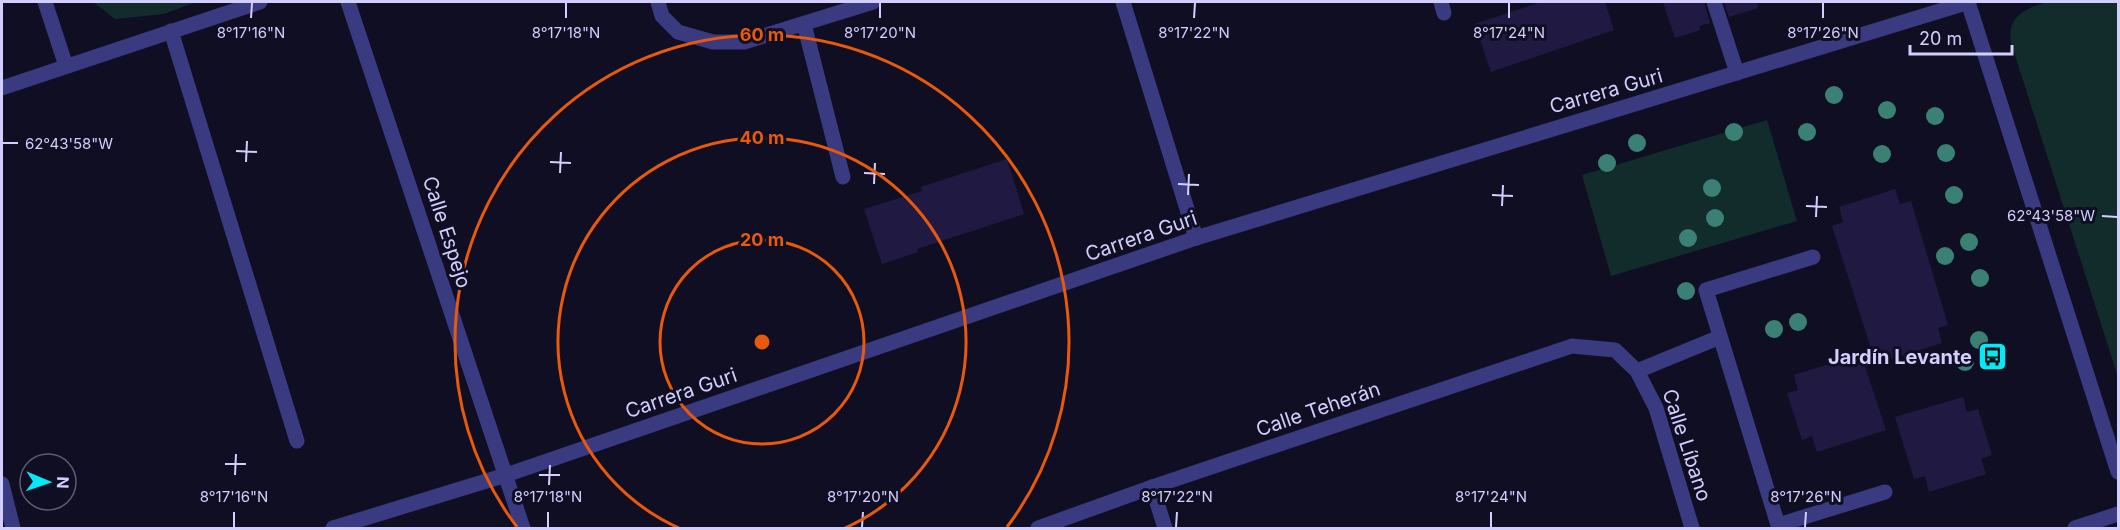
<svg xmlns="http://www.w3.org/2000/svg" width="2120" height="530" viewBox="0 0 2120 530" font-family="Inter,sans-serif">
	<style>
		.green { fill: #112c2a }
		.building { fill: #201a43 }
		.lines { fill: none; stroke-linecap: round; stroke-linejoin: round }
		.service { stroke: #393a80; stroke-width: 15 }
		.minor { stroke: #393a80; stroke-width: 15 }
		.tertiary { stroke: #393a80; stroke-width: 15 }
		.tree { fill: #3a8074 }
		.ticks { fill: none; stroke: #d2cffe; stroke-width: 2 }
		.ring { fill: none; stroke: #e8590c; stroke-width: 3 }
		.labels { text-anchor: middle; stroke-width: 6; stroke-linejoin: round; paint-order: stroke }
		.street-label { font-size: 20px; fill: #d2cffe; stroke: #100e22 }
		.poi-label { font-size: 20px; font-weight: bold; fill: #d2cffe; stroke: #100e22; text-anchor: end }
		.ticks-label { font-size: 15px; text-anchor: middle; fill: #d2cffe; stroke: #100e22; stroke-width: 6; stroke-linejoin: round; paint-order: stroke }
		.centre { fill: #e8590c; stroke: #100e22; stroke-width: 3 }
		.ring-label { font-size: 18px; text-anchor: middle; font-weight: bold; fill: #e8590c; stroke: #100e22; stroke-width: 6; stroke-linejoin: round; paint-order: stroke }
	</style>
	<rect width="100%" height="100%" fill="#100e22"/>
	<g class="green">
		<polygon points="93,2 196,2 164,14 115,19"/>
		<path d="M 2047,2 L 2118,2 L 2118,377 L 2011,43 C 2006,17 2026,8 2047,2 Z"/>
		<polygon points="1767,120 1797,221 1611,276 1582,175"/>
	</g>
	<g class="building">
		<polygon points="1541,2 1605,2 1614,30 1491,72 1475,24"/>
		<polygon points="1663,2 1704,2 1710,23 1699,26 1700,30 1675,38"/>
		<polygon points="1724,2 1757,2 1758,8 1729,17"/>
		<polygon points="1007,159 1024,214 917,249 918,252 882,264 864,209 922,191 921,187"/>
		<polygon points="1895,189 1900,204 1911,201 1948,325 1938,328 1942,343 1876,364 1832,226 1843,222 1839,207"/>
		<polygon points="1861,354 1886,430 1817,452 1812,436 1802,440 1787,393 1798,390 1794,375"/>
		<polygon points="1963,397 1967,412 1978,409 1992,455 1981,459 1986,474 1929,492 1925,476 1914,479 1895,417"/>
	</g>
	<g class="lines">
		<g class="service">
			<polyline points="1714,2 1737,73"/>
			<polyline points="1813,257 1706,290 1778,525 1885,492"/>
			<polyline points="1637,371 1720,337"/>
		</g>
		<g class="minor">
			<polyline points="45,2 66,66"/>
			<polyline points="348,2 523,528"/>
			<polyline points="658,2 662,16 678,32 713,42 744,42 873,2"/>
			<polyline points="1123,2 1196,238"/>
			<polyline points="1441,2 1444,13"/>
			<polyline points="804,24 843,177"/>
			<polyline points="171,31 297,441"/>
			<polyline points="2,88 260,2"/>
			<polyline points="2,484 13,528"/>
			<polyline points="1152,487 1165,528"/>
			<polyline points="1038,528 1152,487 1572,346 1615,350 1637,371 1656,408 1692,528"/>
			<polyline points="2075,528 2118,514"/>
		</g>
		<g class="tertiary">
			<polyline points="1968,2 2118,472"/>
			<polyline points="333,528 506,475 1196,238 1969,2"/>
		</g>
	</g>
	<g class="tree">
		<circle cx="1834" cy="95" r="9"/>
		<circle cx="1887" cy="110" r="9"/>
		<circle cx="1935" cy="116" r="9"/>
		<circle cx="1734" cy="132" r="9"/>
		<circle cx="1807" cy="132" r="9"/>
		<circle cx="1637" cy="143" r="9"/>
		<circle cx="1946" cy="153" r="9"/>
		<circle cx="1882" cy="154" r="9"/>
		<circle cx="1607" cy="163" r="9"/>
		<circle cx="1712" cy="188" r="9"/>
		<circle cx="1954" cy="195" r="9"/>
		<circle cx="1715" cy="218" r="9"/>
		<circle cx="1688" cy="238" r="9"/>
		<circle cx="1969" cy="242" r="9"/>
		<circle cx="1945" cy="256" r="9"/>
		<circle cx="1980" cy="278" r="9"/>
		<circle cx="1686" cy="291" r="9"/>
		<circle cx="1798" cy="322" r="9"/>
		<circle cx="1774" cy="329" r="9"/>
		<circle cx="1979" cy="340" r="9"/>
		<circle cx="1965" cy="362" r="9"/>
	</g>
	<path class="ticks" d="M 251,18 L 252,3M 566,18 L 566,3M 880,18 L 880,3M 1194,18 L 1195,3M 1509,18 L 1509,3M 1823,18 L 1823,3M 3,143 L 18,143M 236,151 L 257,152M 246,162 L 247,141M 550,162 L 571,163M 560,173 L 561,152M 864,173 L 885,174M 874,184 L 875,163M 1178,184 L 1199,185M 1188,195 L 1189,174M 1492,195 L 1513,196M 1502,206 L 1503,185M 1806,206 L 1827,207M 2102,216 L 2117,217M 1816,217 L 1817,196M 225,464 L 246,464M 235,475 L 236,454M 539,475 L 560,475M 549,485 L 550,465M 234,527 L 234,512M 548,527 L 548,512M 862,527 L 863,512M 1176,527 L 1177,512M 1491,527 L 1491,512M 1805,527 L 1806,512"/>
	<g class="ring">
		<circle cx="762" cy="342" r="102"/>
		<path d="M679 528A204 204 0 1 1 845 528"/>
		<path d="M517 527A307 307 0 1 1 1007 527"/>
	</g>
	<defs>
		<symbol id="bus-square" viewBox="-11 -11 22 22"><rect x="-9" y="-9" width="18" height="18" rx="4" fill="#03eaf7" stroke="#100e22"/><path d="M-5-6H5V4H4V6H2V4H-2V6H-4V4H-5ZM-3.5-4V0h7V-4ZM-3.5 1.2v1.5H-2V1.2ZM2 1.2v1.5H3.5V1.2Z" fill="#111"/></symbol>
	</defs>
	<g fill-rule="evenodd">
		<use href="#bus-square" x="1976" y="340" width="33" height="33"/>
	</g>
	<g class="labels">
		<g class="street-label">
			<text transform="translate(1606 91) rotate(-16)" y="7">Carrera Guri</text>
			<text transform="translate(447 232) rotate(72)" y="7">Calle Espejo</text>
			<text transform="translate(1141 236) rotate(-19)" y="7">Carrera Guri</text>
			<text transform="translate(681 393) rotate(-19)" y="7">Carrera Guri</text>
			<text transform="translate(1318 409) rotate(-19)" y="7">Calle Teherán</text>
			<text transform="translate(1687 445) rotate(72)" y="7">Calle Líbano</text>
		</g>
		<g class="poi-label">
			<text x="1972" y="364">Jardín Levante</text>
		</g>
	</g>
	<g class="ticks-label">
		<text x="251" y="38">8°17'16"N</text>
		<text x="566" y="38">8°17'18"N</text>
		<text x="880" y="38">8°17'20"N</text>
		<text x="1194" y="38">8°17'22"N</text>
		<text x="1509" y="38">8°17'24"N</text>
		<text x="1823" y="38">8°17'26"N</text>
		<text x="69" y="149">62°43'58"W</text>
		<text x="2051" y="221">62°43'58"W</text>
		<text x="234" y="502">8°17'16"N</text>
		<text x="548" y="502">8°17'18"N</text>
		<text x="863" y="502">8°17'20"N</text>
		<text x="1177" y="502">8°17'22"N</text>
		<text x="1491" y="502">8°17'24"N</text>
		<text x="1806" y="502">8°17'26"N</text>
	</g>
	<circle cx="762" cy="342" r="9" class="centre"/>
	<g class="ring-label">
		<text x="762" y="41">60 m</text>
		<text x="762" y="144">40 m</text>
		<text x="762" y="246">20 m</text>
	</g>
	<rect width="2120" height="530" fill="none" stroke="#d2cffe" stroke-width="6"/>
	<g transform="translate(48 482) rotate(92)"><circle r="28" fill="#100e22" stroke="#5e5b7a" stroke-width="1.5"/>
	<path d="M0-4.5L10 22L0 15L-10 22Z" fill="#03eaf7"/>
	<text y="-9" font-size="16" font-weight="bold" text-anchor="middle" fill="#d2cffe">N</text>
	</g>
	<path d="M1910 45v9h102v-9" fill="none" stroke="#d2cffe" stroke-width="3"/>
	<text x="1919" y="45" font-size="18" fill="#d2cffe" stroke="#100e22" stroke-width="4.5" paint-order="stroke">20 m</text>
</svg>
